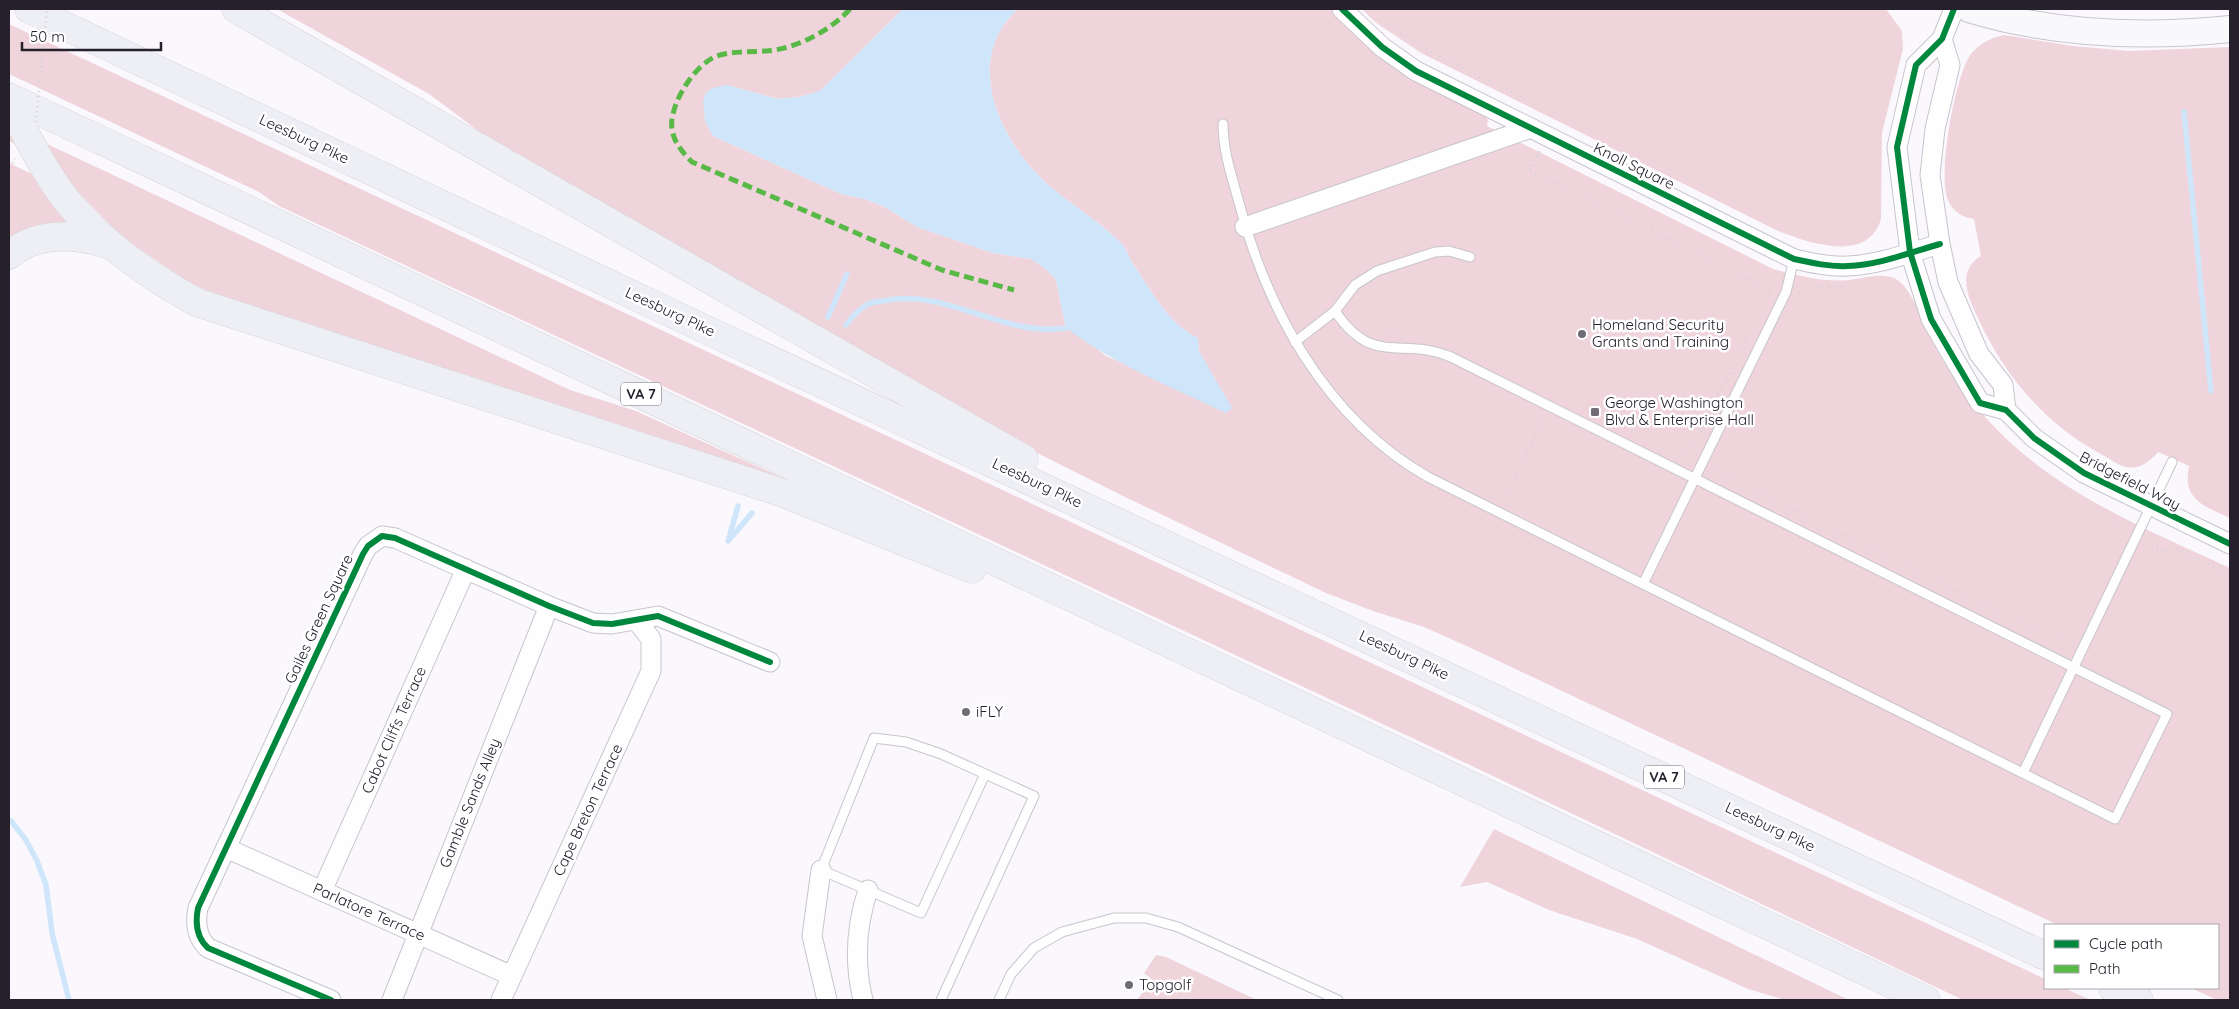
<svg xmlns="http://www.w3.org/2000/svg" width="2239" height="1009" viewBox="0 0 2239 1009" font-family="Quicksand,sans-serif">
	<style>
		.green { fill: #f0d4db }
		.water { fill: #cfe5fa }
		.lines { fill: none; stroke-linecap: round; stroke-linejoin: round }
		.stream { stroke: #cfe5fa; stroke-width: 5.5 }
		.lane-casing { stroke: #c8c4cd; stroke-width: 11 }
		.street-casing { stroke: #c8c4cd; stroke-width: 21 }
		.secondary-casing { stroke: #c8c4cd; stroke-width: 28 }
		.highway-casing { stroke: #d6d4d8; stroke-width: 29 }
		.path { stroke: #d5d4d7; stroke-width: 3; stroke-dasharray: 1 4; stroke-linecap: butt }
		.lane { stroke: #fefeff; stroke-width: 9 }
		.street { stroke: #fefeff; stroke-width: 19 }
		.secondary { stroke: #f9f9fb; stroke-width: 26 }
		.highway { stroke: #eeeff4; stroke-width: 28 }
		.path-bridge { stroke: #d5d4d7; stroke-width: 3; stroke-dasharray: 1 4; stroke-linecap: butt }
		.quiet { stroke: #58b947; stroke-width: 5; stroke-dasharray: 10 5; stroke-linecap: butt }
		.cycleway-casing { stroke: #fff; stroke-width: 9 }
		.cycleway { stroke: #00873e; stroke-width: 6 }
		.poi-dot { fill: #706c76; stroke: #fff; stroke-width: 2 }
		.labels { text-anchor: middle; stroke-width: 5; stroke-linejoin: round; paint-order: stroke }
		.shield { fill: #fff; stroke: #67636c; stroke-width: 1 }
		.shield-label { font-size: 14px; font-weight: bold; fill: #26202d }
		.street-label { font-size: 15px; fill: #26202d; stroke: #fff }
		.poi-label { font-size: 15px; fill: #26202d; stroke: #fff; text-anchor: start }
	</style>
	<rect width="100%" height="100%" fill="#faf8fd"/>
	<g class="green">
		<path d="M 277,9 L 903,9 L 820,91 L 799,97 L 777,99 L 727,85 L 713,136 L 841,194 L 865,199 L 885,207 L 917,227 L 993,253 L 1031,259 L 1046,269 L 1056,280 L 1066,328 L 1088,341 L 1106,356 L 1231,408 L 1199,351 L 1198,338 C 1169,325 1150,289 1133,264 C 1129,258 1127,250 1122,244 C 1101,222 1068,203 1045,182 C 999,139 962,59 1018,9 L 1333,9 L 1482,109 L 1488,121 L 1487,126 L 1773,269 C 1801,276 1827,284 1855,279 C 1869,277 1884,273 1896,279 C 1912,287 1929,336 1939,354 C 1952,377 1969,398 1986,418 C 2051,491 2144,528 2230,568 L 2230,1000 L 2217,1000 L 2191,988 L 2218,988 L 2218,925 L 2058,925 L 1473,649 L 1424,627 L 1373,611 L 1326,593 L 1121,495 L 944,406 L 500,147 L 429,94 Z"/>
		<path d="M 1362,9 L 1886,9 L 1902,31 L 1903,49 L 1882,133 L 1881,219 C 1868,264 1807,243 1776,230 L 1421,53 L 1375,22 Z"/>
		<polygon points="9,24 2045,979 2045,988 2064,988 2091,1000 1963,1000 1474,767 279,206 259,192 9,74"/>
		<path d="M 2004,35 L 2073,46 L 2129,51 L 2230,47 L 2230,518 C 2204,506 2182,500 2189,466 L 2158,452 C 2150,461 2140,470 2126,467 C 2117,465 2107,457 2099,453 C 2043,422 2003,374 1977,316 C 1967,295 1957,270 1981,256 L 1974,219 C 1962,217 1953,212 1948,200 C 1937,176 1955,75 1971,54 C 1980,43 1990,38 2004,35 Z"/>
		<polygon points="9,126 570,390 636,411 807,489 212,293 187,281 122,237 74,188 56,164 9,141"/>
		<polygon points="9,163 32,174 73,225 9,242"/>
		<polygon points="1494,829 1849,1000 1785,1000 1748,989 1637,939 1549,910 1487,882 1460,887"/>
		<polygon points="1156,955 1166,957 1257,1000 1137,1000 1152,980 1144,973"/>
	</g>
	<path class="water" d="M 903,9 L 1018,9 C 962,59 999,139 1045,182 C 1068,203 1101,222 1122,244 C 1127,250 1129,258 1133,264 C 1150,289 1169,325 1198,338 L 1199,351 L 1232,408 L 1226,413 C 1171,387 1114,364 1066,328 L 1056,280 L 1046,269 L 1031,259 L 993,253 L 917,227 L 885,207 L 865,199 L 841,194 L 713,136 L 705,121 L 703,101 L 706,93 L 712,88 L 727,85 L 777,99 L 799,97 L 820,91 Z"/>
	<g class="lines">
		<g class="stream">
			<polyline points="2184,112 2211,391"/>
			<polyline points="828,317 847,274"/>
			<path d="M 846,325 C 851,318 857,311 865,306 C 869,302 877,302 883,301 C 946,287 1003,338 1066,328"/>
			<polyline points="729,538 738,506"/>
			<polyline points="728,541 752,513"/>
			<polyline points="11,821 26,840 37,861 46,885 52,933 69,1000"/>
		</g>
		<defs>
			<g id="lane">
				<path d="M 1223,124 C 1223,150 1231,174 1238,199 C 1266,309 1326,419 1428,477 L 2115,819 L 2167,714 L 1451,357 C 1402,336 1373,368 1335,311"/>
				<polyline points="1295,342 1335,311 1355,285 1377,271 1435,252 1449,251 1470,257"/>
				<polyline points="1643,584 1786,292 1794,259"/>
				<polyline points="2023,773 2172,462"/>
				<polyline points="941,1000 1034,796 941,754 906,742 874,738 821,870 921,913 985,774"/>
				<polyline points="999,1000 1011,974 1034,948 1062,932 1114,918 1146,918 1178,927 1338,1000"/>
			</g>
			<g id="street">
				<path d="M 1342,9 L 1382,47 L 1416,71 L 1794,259 C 1812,263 1830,267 1848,266 C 1879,265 1911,252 1940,244"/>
				<polyline points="1954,9 1942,39 1916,65 1897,147 1910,252 1931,319 1980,403 2006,410 2034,438 2084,473 2230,544"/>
				<polyline points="1942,39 1950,65 1935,129 1930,175 1940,244 1948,282 1979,354 2003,385 2006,410"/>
				<polyline points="1245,227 1531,128"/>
				<polyline points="226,848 512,976"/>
				<polyline points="821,870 812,936 827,1000"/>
				<polyline points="322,891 466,569"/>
				<path d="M 331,1000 L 208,948 C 196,937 195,923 198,908 L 363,554 L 368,546 L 382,536 L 395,538 L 549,606 L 593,623 L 612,624 L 658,616 L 770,662"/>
				<polyline points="392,1000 549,606"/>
				<polyline points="501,1000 651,671 651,639 636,620"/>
				<path d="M 863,1000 C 854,963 856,926 868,890"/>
			</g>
			<path id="secondary" d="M 1969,9 C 2054,35 2142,38 2230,29"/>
			<g id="highway">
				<polyline points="29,9 711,332 2045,956"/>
				<polyline points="236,9 1024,459"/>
				<polyline points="9,97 1926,1000"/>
				<path d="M 9,102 C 27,136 43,170 67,201 C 102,243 149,276 196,302 L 783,493 L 972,569"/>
				<path d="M 9,255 C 38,231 76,234 110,245"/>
				<polyline points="2113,988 2139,1000"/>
			</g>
		</defs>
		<use href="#lane" class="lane-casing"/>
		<use href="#street" class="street-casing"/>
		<use href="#secondary" class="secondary-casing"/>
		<use href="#highway" class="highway-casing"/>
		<g class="path">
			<polyline points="1388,25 1441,58 1531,102 1533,108"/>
			<polyline points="1517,164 1770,289 1768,293"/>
			<polyline points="1530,170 1540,151"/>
			<polyline points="9,178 10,167 15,159"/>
			<polyline points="1799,293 1813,287 1851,286"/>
			<polyline points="1382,327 1400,334"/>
			<polyline points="1677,455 1682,454 1692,448 1756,318"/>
			<polyline points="1712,469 2049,637 2061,637 2072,643"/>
			<polyline points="1504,501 1544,417"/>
			<polyline points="2110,523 2125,531"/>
			<polyline points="2148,542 2163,550"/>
			<polyline points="2157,552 2168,548 2176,549 2230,574"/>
		</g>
		<use href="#lane" class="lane"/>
		<use href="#street" class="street"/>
		<use href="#secondary" class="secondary"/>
		<use href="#highway" class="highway"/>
		<polyline class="path-bridge" points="36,122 47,9"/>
		<path class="quiet" d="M 850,9 C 830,31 796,49 766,51 C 751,52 732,51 717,56 C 694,64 665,110 673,134 C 676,145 684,154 692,162 L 942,270 L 1014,290"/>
		<defs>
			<g id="cycleway">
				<path d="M 1342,9 L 1382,47 L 1416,71 L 1794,259 C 1812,263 1830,267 1848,266 C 1879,265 1911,252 1940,244"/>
				<polyline points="1954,9 1942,39 1916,65 1897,147 1910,252 1931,319 1980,403 2006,410 2034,438 2084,473 2230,544"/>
				<path d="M 331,1000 L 208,948 C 196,937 195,923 198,908 L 363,554 L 368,546 L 382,536 L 395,538 L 549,606 L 593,623 L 612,624 L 658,616 L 770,662"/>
			</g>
		</defs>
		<use href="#cycleway" class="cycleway-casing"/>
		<use href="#cycleway" class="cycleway"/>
	</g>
	<g class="poi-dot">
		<circle cx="1582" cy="334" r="5"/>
		<rect x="1590" y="407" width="10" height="10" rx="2.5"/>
		<circle cx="966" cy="712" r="5"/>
		<circle cx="1129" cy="985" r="5"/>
	</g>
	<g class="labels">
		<g class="shield">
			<rect x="621" y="382.5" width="40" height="23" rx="4"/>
			<rect x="1644" y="765.5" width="40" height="23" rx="4"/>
		</g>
		<g class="shield-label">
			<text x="641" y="399">VA 7</text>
			<text x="1664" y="782">VA 7</text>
		</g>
		<g class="street-label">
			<text transform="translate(304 139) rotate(25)" y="5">Leesburg Pike</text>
			<text transform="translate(1634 166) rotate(26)" y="5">Knoll Square</text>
			<text transform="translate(670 312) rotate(25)" y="5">Leesburg Pike</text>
			<text transform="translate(2130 481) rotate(27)" y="5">Bridgefield Way</text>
			<text transform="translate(1037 483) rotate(25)" y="5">Leesburg Pike</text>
			<text transform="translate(319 619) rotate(-65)" y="5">Gailes Green Square</text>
			<text transform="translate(1404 655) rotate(25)" y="5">Leesburg Pike</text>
			<text transform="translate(394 730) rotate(-66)" y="5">Cabot Cliffs Terrace</text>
			<text transform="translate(470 803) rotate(-68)" y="5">Gamble Sands Alley</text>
			<text transform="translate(588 810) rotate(-65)" y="5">Cape Breton Terrace</text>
			<text transform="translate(1770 827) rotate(25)" y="5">Leesburg Pike</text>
			<text transform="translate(369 912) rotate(24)" y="5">Parlatore Terrace</text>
		</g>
		<g class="poi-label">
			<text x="1592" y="330">Homeland Security<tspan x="1592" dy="17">Grants and Training</tspan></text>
			<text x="1605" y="408">George Washington<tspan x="1605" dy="17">Blvd &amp; Enterprise Hall</tspan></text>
			<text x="976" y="717">iFLY</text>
			<text x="1139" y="990">Topgolf</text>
		</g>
	</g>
	<rect width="2239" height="1009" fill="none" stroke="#26202d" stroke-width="20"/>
	<rect x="2044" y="924" width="175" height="65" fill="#ffffff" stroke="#a8a6ab"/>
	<rect x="2054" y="940" width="25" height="8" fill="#00873e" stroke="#a8a6ab"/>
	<text x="2089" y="949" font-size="15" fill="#26202d">Cycle path</text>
	<rect x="2054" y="965" width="25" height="8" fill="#58b947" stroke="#a8a6ab"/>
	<text x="2089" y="974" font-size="15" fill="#26202d">Path</text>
	<path d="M22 42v8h139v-8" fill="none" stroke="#26202d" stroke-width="2.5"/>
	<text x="30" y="42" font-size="15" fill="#26202d" stroke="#ffffff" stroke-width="4" paint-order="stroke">50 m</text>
</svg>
